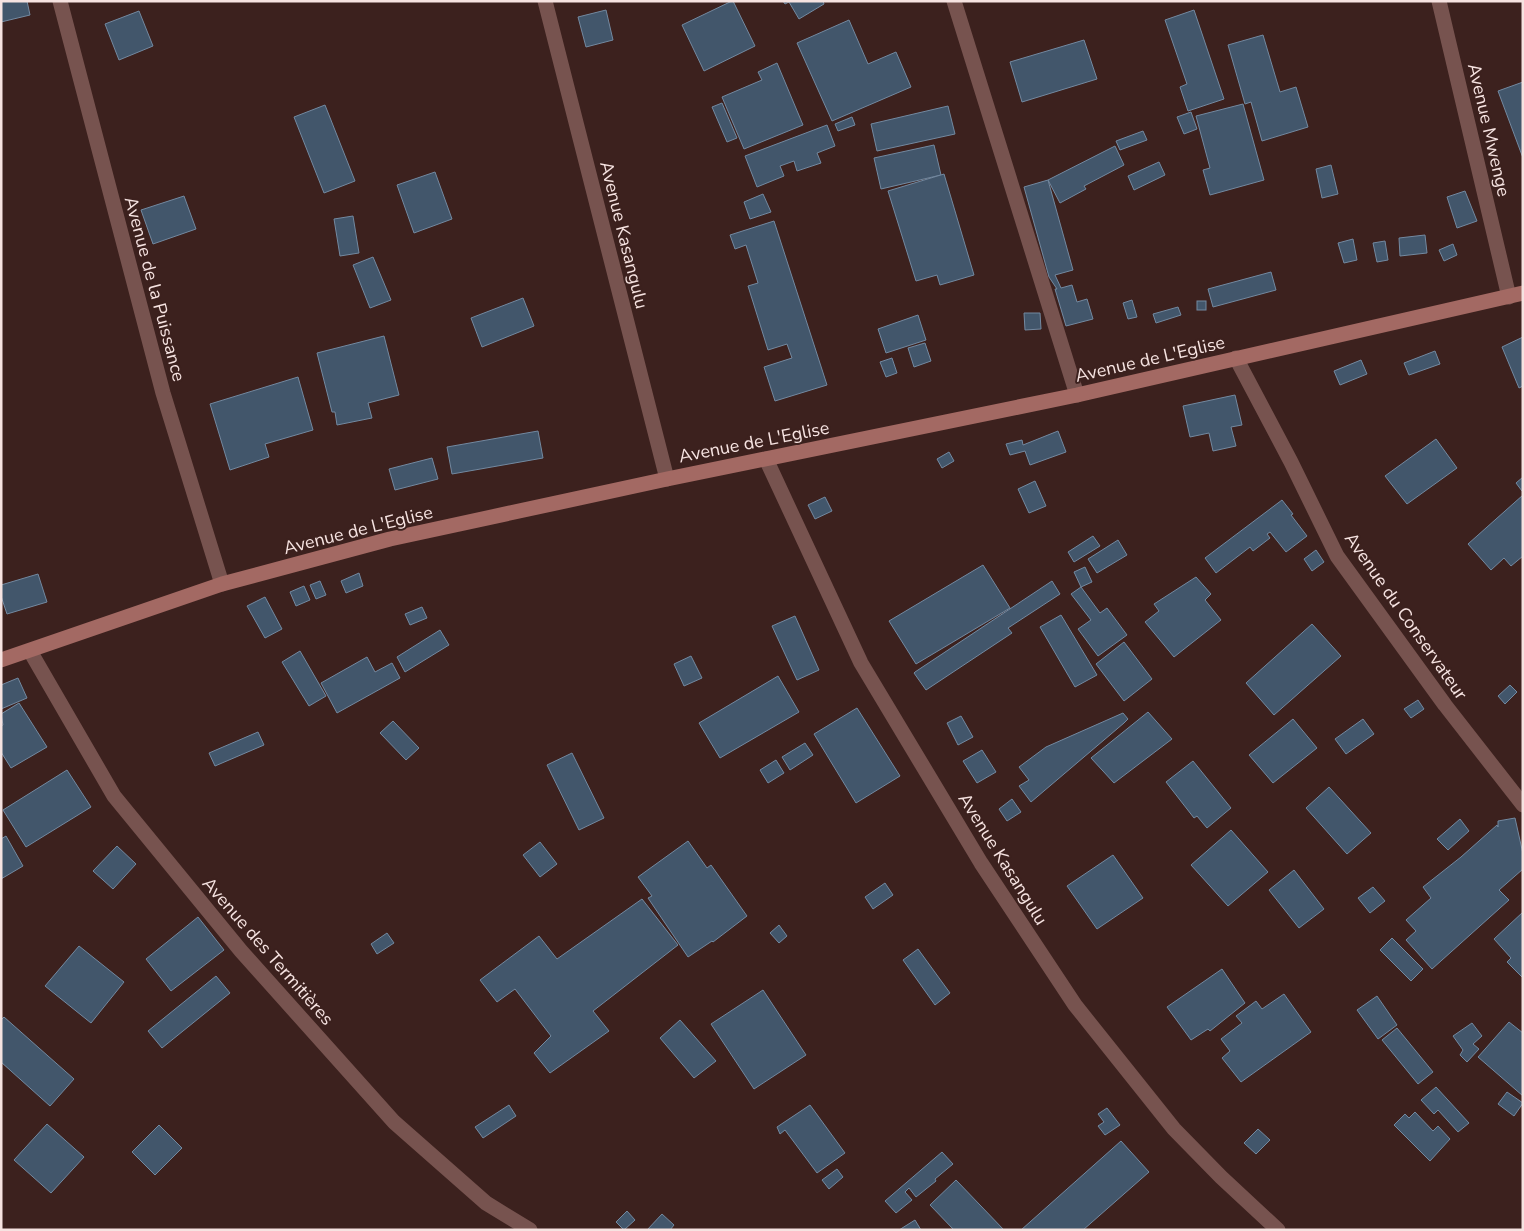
<svg xmlns="http://www.w3.org/2000/svg" width="1524" height="1231" viewBox="0 0 1524 1231" font-family="'Nunito Sans',sans-serif">
	<style>
		.building { fill: #42566b; stroke: #7389a0 }
		.lines { fill: none; stroke-linecap: round; stroke-linejoin: round }
		.street { stroke: #77534f; stroke-width: 15 }
		.secondary { stroke: #a36963; stroke-width: 15 }
		.labels { text-anchor: middle; stroke-width: 4; stroke-linejoin: round; paint-order: stroke }
		.street-label { font-size: 18px; fill: #f6e3e1; stroke: #3c211e }
	</style>
	<rect width="100%" height="100%" fill="#3c211e"/>
	<g class="building">
		<polygon points="1,1 27,1 30,15 1,22"/>
		<polygon points="732,1 733,1 755,46 704,71 682,25"/>
		<polygon points="783,1 823,1 824,4 799,19 789,2 785,4"/>
		<polygon points="606,10 613,40 586,47 578,17"/>
		<polygon points="1194,10 1224,99 1188,111 1180,87 1187,84 1165,20"/>
		<polygon points="139,11 153,46 119,60 105,24"/>
		<polygon points="849,20 868,64 896,52 911,87 832,121 797,43"/>
		<polygon points="1263,35 1280,92 1296,87 1308,127 1262,141 1251,102 1245,104 1228,45"/>
		<polygon points="1084,40 1097,79 1022,102 1010,62"/>
		<polygon points="777,63 803,125 744,149 722,97 762,80 758,72"/>
		<polygon points="1523,82 1523,158 1498,91"/>
		<polygon points="722,103 737,138 727,142 712,107"/>
		<polygon points="1243,104 1264,180 1210,195 1203,170 1210,168 1196,116"/>
		<polygon points="325,105 355,181 324,193 294,117"/>
		<polygon points="948,106 955,134 877,151 871,124"/>
		<polygon points="1191,112 1197,129 1184,134 1177,117"/>
		<polygon points="852,117 855,125 838,131 835,124"/>
		<polygon points="827,125 835,146 817,153 821,163 797,171 794,161 780,166 784,176 757,187 745,156"/>
		<polygon points="1143,131 1147,140 1120,150 1116,141"/>
		<polygon points="934,145 941,175 881,189 874,158"/>
		<polygon points="1115,146 1124,165 1084,186 1086,189 1060,203 1048,180"/>
		<polygon points="1159,162 1165,175 1134,190 1128,176"/>
		<polygon points="1331,165 1338,194 1322,198 1316,169"/>
		<polygon points="435,172 452,219 414,233 397,185"/>
		<polygon points="944,174 974,275 940,285 937,275 916,281 888,191"/>
		<polygon points="1048,180 1073,270 1055,275 1061,288 1072,285 1077,302 1087,299 1093,319 1066,326 1055,289 1057,289 1049,277 1024,187"/>
		<polygon points="1465,191 1477,221 1457,228 1447,197"/>
		<polygon points="763,194 771,212 750,219 744,202"/>
		<polygon points="184,196 196,229 153,244 141,210"/>
		<polygon points="353,216 359,253 340,256 334,219"/>
		<polygon points="774,221 827,385 775,401 764,367 792,358 787,344 768,350 748,286 758,283 746,245 735,249 730,235"/>
		<polygon points="1425,235 1427,253 1400,256 1399,238"/>
		<polygon points="1353,239 1357,260 1344,263 1338,243"/>
		<polygon points="1385,241 1388,260 1377,262 1373,243"/>
		<polygon points="1453,244 1457,255 1444,261 1439,250"/>
		<polygon points="373,257 391,300 370,308 353,265"/>
		<polygon points="1271,272 1276,290 1213,307 1208,289"/>
		<polygon points="523,298 534,326 482,347 471,318"/>
		<polygon points="1132,300 1137,317 1128,319 1123,303"/>
		<rect x="1197" y="301" width="9" height="9"/>
		<polygon points="1178,307 1181,315 1156,323 1153,314"/>
		<polygon points="1024,313 1040,313 1041,329 1025,330"/>
		<polygon points="918,315 926,340 886,353 878,329"/>
		<polygon points="384,336 399,395 368,403 372,418 337,425 335,412 332,412 317,353"/>
		<polygon points="1523,337 1523,386 1519,388 1502,347"/>
		<polygon points="925,343 931,361 914,367 908,348"/>
		<polygon points="1435,351 1440,364 1409,375 1404,363"/>
		<polygon points="892,358 897,373 886,377 880,362"/>
		<polygon points="1361,360 1367,374 1340,385 1334,371"/>
		<polygon points="298,377 313,430 265,444 269,457 230,470 210,404"/>
		<polygon points="1235,395 1242,425 1231,427 1236,446 1213,451 1209,433 1190,437 1183,406"/>
		<polygon points="538,431 543,458 452,474 447,447"/>
		<polygon points="1058,431 1066,452 1030,465 1025,451 1010,455 1006,444 1022,440 1023,445"/>
		<polygon points="1436,439 1457,468 1407,504 1385,476"/>
		<polygon points="949,452 954,461 942,468 937,459"/>
		<polygon points="432,458 438,479 395,490 389,469"/>
		<polygon points="1523,477 1523,490 1522,491 1516,483"/>
		<polygon points="1035,481 1046,506 1029,513 1018,489"/>
		<polygon points="1523,495 1523,556 1511,566 1504,558 1491,570 1468,544"/>
		<polygon points="825,497 832,511 815,519 808,505"/>
		<polygon points="1282,500 1293,514 1291,515 1307,536 1286,552 1270,532 1267,534 1270,538 1253,551 1250,547 1216,573 1205,558"/>
		<polygon points="1093,536 1100,546 1074,562 1068,552"/>
		<polygon points="1118,540 1127,555 1097,573 1088,559"/>
		<polygon points="1316,550 1324,562 1312,571 1304,559"/>
		<polygon points="983,565 1010,608 916,664 889,621"/>
		<polygon points="1085,567 1092,582 1081,587 1074,572"/>
		<polygon points="359,573 363,586 346,593 341,581"/>
		<polygon points="38,574 47,602 7,614 1,596 1,585"/>
		<polygon points="1196,577 1211,594 1205,600 1221,620 1174,657 1145,622 1159,611 1154,604"/>
		<polygon points="320,581 326,595 316,599 310,585"/>
		<polygon points="1052,581 1060,594 1008,628 1012,633 926,690 914,673 915,672"/>
		<polygon points="304,586 310,600 296,606 290,592"/>
		<polygon points="1081,587 1100,613 1107,608 1127,635 1098,656 1078,629 1091,620 1071,594"/>
		<polygon points="265,597 282,629 265,638 247,606"/>
		<polygon points="422,607 427,618 410,625 405,614"/>
		<polygon points="1061,615 1097,675 1075,687 1040,627"/>
		<polygon points="795,616 819,670 797,680 772,626"/>
		<polygon points="1312,624 1341,656 1274,715 1246,683"/>
		<polygon points="440,630 449,645 405,672 397,657"/>
		<polygon points="1124,642 1152,679 1124,701 1096,664"/>
		<polygon points="300,651 326,696 309,706 282,662"/>
		<polygon points="691,656 702,678 684,686 674,664"/>
		<polygon points="367,657 375,672 392,663 400,678 337,713 321,683"/>
		<polygon points="778,676 799,712 720,758 699,723"/>
		<polygon points="18,678 27,698 1,709 1,685"/>
		<polygon points="1510,685 1517,692 1505,704 1498,696"/>
		<polygon points="1418,700 1424,709 1411,718 1404,709"/>
		<polygon points="19,703 47,747 11,768 1,752 1,726 3,725 1,714"/>
		<polygon points="857,708 900,776 856,803 814,734"/>
		<polygon points="1148,712 1172,739 1114,783 1091,758"/>
		<polygon points="1123,713 1128,719 1124,723 1031,802 1019,786 1029,780 1019,767 1046,747"/>
		<polygon points="961,716 973,737 958,745 947,723"/>
		<polygon points="1293,719 1317,748 1273,783 1249,755"/>
		<polygon points="1363,719 1374,734 1346,754 1335,739"/>
		<polygon points="393,721 419,748 406,760 380,733"/>
		<polygon points="258,732 264,745 215,766 209,753"/>
		<polygon points="805,743 813,755 790,770 782,757"/>
		<polygon points="982,750 996,772 977,783 963,761"/>
		<polygon points="572,753 604,818 579,830 547,765"/>
		<polygon points="776,760 784,773 768,783 760,770"/>
		<polygon points="1193,761 1231,808 1207,828 1197,816 1194,818 1166,782"/>
		<polygon points="67,770 91,807 26,847 3,810"/>
		<polygon points="1329,787 1371,833 1347,854 1306,808"/>
		<polygon points="1012,799 1021,812 1007,821 999,809"/>
		<polygon points="1515,818 1523,854 1523,869 1499,890 1509,900 1432,969 1406,940 1416,931 1406,920 1431,898 1423,887 1461,857 1497,825 1498,827 1498,821"/>
		<polygon points="1460,819 1469,831 1448,850 1437,839"/>
		<polygon points="1231,830 1268,872 1228,906 1191,865"/>
		<polygon points="6,836 23,866 1,879 1,839"/>
		<polygon points="688,841 707,868 711,865 747,916 713,942 712,941 688,957 648,898 652,896 638,877"/>
		<polygon points="540,842 557,864 540,877 523,855"/>
		<polygon points="117,846 136,864 113,889 93,871"/>
		<polygon points="1113,855 1143,898 1097,929 1067,886"/>
		<polygon points="1294,870 1324,909 1299,928 1269,890"/>
		<polygon points="885,883 893,895 873,909 865,897"/>
		<polygon points="1373,887 1385,901 1370,913 1358,898"/>
		<polygon points="642,899 678,945 593,1011 609,1031 550,1073 534,1053 551,1036 515,989 497,1002 480,980 539,936 557,959"/>
		<polygon points="1523,912 1523,978 1507,962 1511,958 1494,939"/>
		<polygon points="198,917 224,950 171,991 146,959"/>
		<polygon points="779,925 787,936 779,943 770,933"/>
		<polygon points="387,933 394,943 377,954 371,944"/>
		<polygon points="1392,938 1423,969 1411,981 1380,950"/>
		<polygon points="79,946 124,982 91,1023 45,986"/>
		<polygon points="918,949 950,993 935,1005 903,960"/>
		<polygon points="1222,969 1245,1003 1210,1031 1208,1029 1191,1040 1167,1007"/>
		<polygon points="216,976 230,993 162,1048 148,1031"/>
		<polygon points="763,990 806,1055 754,1089 711,1024"/>
		<polygon points="1284,994 1311,1032 1241,1082 1222,1058 1230,1051 1221,1039 1242,1023 1236,1016 1256,1001 1262,1009"/>
		<polygon points="1377,996 1397,1025 1378,1039 1357,1010"/>
		<polygon points="4,1017 74,1079 50,1106 1,1062 1,1020"/>
		<polygon points="680,1020 716,1061 694,1078 660,1038"/>
		<polygon points="1509,1022 1523,1033 1523,1096 1478,1057"/>
		<polygon points="1472,1023 1482,1036 1473,1044 1479,1049 1467,1062 1460,1055 1463,1050 1453,1036"/>
		<polygon points="1397,1028 1433,1072 1418,1084 1382,1040"/>
		<polygon points="1436,1087 1469,1123 1458,1132 1438,1110 1434,1114 1421,1100"/>
		<polygon points="1507,1092 1523,1103 1514,1116 1498,1104"/>
		<polygon points="509,1105 516,1116 483,1138 475,1127"/>
		<polygon points="810,1105 845,1153 817,1173 785,1130 780,1134 777,1127"/>
		<polygon points="1107,1108 1120,1125 1105,1135 1098,1126 1104,1122 1098,1114"/>
		<polygon points="1415,1112 1433,1131 1438,1126 1450,1139 1430,1161 1394,1125 1405,1114 1409,1118"/>
		<polygon points="47,1124 84,1157 51,1193 14,1160"/>
		<polygon points="159,1125 182,1148 155,1175 132,1152"/>
		<polygon points="1258,1129 1270,1140 1256,1154 1244,1143"/>
		<polygon points="1121,1141 1149,1172 1083,1230 1021,1230"/>
		<polygon points="942,1152 953,1164 935,1179 936,1181 916,1197 909,1188 905,1192 912,1200 896,1213 885,1201"/>
		<polygon points="837,1169 843,1177 829,1189 822,1180"/>
		<polygon points="956,1180 1004,1230 954,1230 930,1205"/>
		<polygon points="627,1211 635,1220 624,1230 616,1222"/>
		<polygon points="662,1214 674,1225 670,1230 647,1230"/>
		<polygon points="915,1220 921,1230 899,1230"/>
	</g>
	<g class="lines">
		<g class="street">
			<polyline points="60,1 163,393 222,584"/>
			<polyline points="545,1 667,479"/>
			<polyline points="954,1 1077,395"/>
			<polyline points="1439,1 1509,297"/>
			<polyline points="1236,358 1291,462 1337,556 1445,705 1523,805"/>
			<polyline points="766,459 861,663 981,863 1075,1005 1174,1129 1221,1177 1278,1230"/>
			<polyline points="30,651 114,796 241,951 394,1122 486,1203 530,1230"/>
		</g>
		<polyline class="secondary" points="1,660 222,584 390,539 667,479 1077,395 1523,293"/>
	</g>
	<g class="labels">
		<g class="street-label">
			<text transform="translate(1489 130) rotate(77)" y="6">Avenue Mwenge</text>
			<text transform="translate(624 235) rotate(76)" y="6">Avenue Kasangulu</text>
			<text transform="translate(155 289) rotate(75)" y="6">Avenue de la Puissance</text>
			<text transform="translate(1150 359) rotate(-13)" y="6">Avenue de L'Eglise</text>
			<text transform="translate(754 442) rotate(-11)" y="6">Avenue de L'Eglise</text>
			<text transform="translate(358 530) rotate(-14)" y="6">Avenue de L'Eglise</text>
			<text transform="translate(1406 616) rotate(55)" y="6">Avenue du Conservateur</text>
			<text transform="translate(1003 859) rotate(58)" y="6">Avenue Kasangulu</text>
			<text transform="translate(268 951) rotate(49)" y="6">Avenue des Termitières</text>
		</g>
	</g>
	<rect width="1524" height="1231" fill="none" stroke="#f6e3e1" stroke-width="5"/>
</svg>
